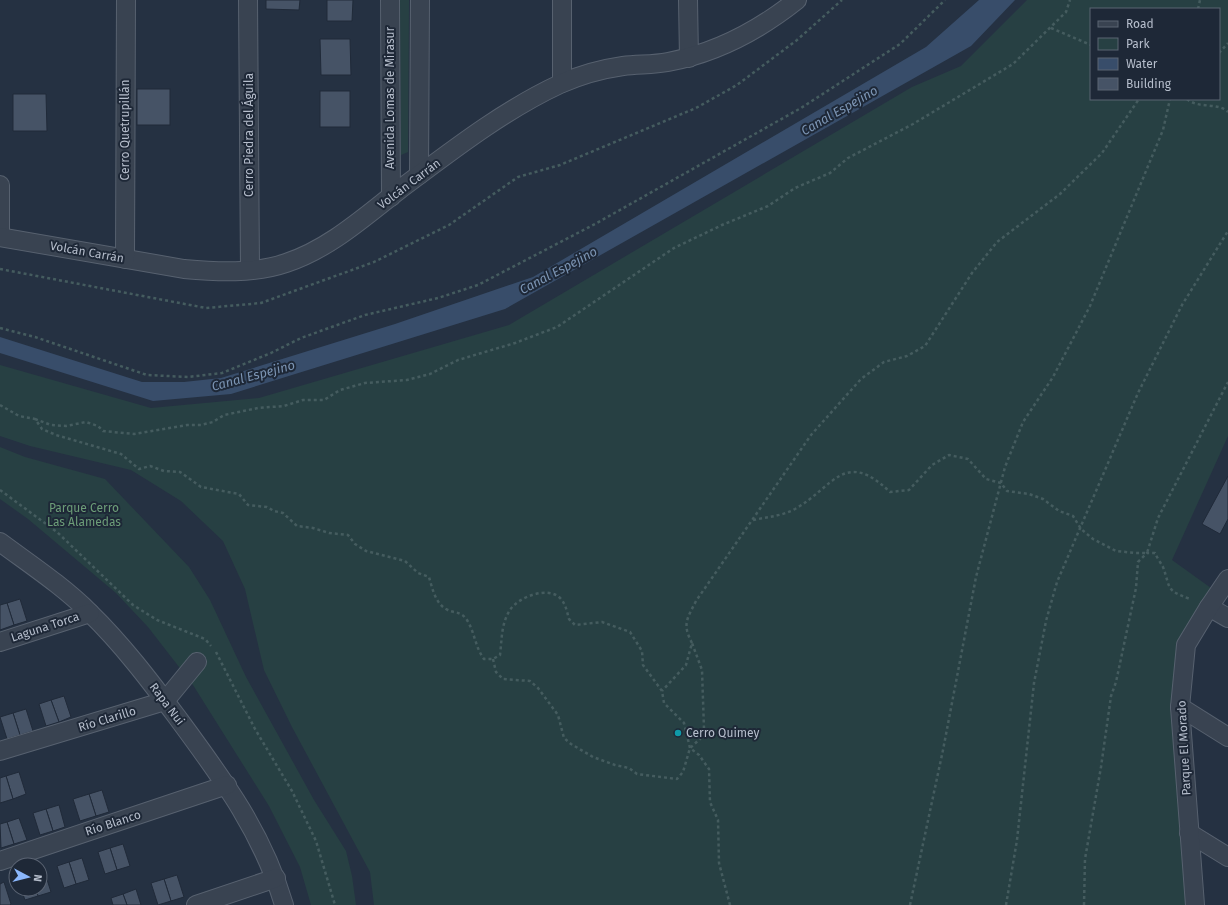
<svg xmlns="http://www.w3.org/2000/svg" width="1228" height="905" viewBox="0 0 1228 905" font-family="'Fira Sans',sans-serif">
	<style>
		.green { fill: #274043; fill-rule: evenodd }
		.water { fill: #384d6a }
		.building { fill: #465366; stroke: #202a39 }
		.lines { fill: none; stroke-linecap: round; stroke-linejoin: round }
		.street-casing { stroke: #57616f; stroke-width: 20 }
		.path { stroke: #455c5f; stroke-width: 2.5; stroke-dasharray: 3 3; stroke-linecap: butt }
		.street { stroke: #394351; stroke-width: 18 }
		.culture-dot { fill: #0f9aa8; stroke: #1e2837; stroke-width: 1.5 }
		.labels { text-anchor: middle; stroke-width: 4; stroke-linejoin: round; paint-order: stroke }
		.street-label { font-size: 12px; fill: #b6becc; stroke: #1e2837 }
		.park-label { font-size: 12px; fill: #6c9d78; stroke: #1e2837 }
		.poi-label { font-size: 12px; fill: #b6becc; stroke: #1e2837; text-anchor: start }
		.water-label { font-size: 13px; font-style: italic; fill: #7c95b4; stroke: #1e2837 }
	</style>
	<rect width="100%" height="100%" fill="#253142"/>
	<g class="green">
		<polygon points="400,0 409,0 408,152 401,155"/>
		<path d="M 1027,0 L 1228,0 L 1228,436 L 1172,560 L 1211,588 L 1179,641 L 1187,905 L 374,905 L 370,872 L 292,727 L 264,670 L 245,589 L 223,541 L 181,501 L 131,470 L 30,446 L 0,436 L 0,365 L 151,408 L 259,398 L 509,325 L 912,87 L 961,66 ZM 1091,9 L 1219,9 L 1219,99 L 1091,99 Z"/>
		<polygon points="0,447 25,457 105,479 189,567 210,600 246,677 314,800 346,851 352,876 356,905 311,905 300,867 269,806 193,685 148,627 116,593 28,519 0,499"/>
	</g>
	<polygon class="water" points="979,0 1015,0 971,46 505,309 231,394 153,401 0,353 0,337 142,382 184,382 221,378 395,324 533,277 926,47"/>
	<g class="building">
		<polygon points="266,0 300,0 299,10 266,9"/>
		<polygon points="327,0 353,0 352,21 327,21"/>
		<polygon points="320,39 350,39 351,75 321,75"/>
		<rect x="137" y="89" width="33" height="36"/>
		<rect x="320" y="91" width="30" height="36"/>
		<polygon points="13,94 46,94 47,131 13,131"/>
		<polygon points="1228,476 1228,519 1220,534 1202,524"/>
		<polygon points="20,599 27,621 14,625 7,603"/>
		<polygon points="7,603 14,625 0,630 0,605"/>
		<polygon points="64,696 71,717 59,722 51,700"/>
		<polygon points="51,700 59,722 46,726 39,704"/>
		<polygon points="26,709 33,731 20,735 13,713"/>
		<polygon points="13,713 20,735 7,739 0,717"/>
		<polygon points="19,772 26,794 13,799 6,776"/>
		<polygon points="6,776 13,799 0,803 0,778"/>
		<polygon points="102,790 109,812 96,816 89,794"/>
		<polygon points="89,794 96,816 80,821 73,799"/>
		<polygon points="59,805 65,827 53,831 46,809"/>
		<polygon points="46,809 53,831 40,835 33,813"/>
		<polygon points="19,818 27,840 14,844 7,822"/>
		<polygon points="7,822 14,844 1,848 0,824"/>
		<polygon points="123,844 130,866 117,870 110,848"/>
		<polygon points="110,848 117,870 105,874 98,852"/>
		<polygon points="82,858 89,880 76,884 69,862"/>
		<polygon points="69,862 76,884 64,888 57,866"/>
		<polygon points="44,870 51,892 38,896 36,889 40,889 40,871"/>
		<polygon points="177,875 184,897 171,901 164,879"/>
		<polygon points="164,879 171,901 158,905 151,883"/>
		<polygon points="4,882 11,904 10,905 0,905 0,884"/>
		<polygon points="21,889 36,889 38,896 25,900"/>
		<polygon points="136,889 141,905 127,905 123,894"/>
		<polygon points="123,894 127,905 113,905 111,898"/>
	</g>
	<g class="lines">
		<defs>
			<g id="street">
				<polyline points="248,0 250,270"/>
				<polyline points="390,0 391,197"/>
				<polyline points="688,0 689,58"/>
				<polyline points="562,83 562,0"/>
				<polyline points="419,175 420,0"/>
				<polyline points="0,185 0,237"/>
				<path d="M 0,237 L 184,269 C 217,272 254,274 286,263 C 329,249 364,217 399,190 C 450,152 502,111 560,84 C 580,75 602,69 623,66 C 638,64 653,65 668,62 C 717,53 758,31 797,0"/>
				<polyline points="125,259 126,0"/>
				<path d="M 0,542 C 31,565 63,586 90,613 C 122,644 150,681 177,717 C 222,778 262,831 284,905"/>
				<polyline points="1209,607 1228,618"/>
				<polyline points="0,642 90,613"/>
				<polyline points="1180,707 1228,737"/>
				<polyline points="0,751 165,701 197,662"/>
				<polyline points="1189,833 1228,857"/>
				<polyline points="0,861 227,785"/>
				<polyline points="196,905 276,878"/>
				<polyline points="1195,905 1180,707 1186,645 1209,607 1228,579"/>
			</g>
		</defs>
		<use href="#street" class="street-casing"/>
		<g class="path">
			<polyline points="1198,9 1200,0"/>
			<polyline points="1051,28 1091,45"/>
			<polyline points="1219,53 1228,43"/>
			<path d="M 1187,99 C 1198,109 1218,102 1228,112"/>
			<polyline points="0,269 206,308 261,303 374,262 449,225 518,177 560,165 696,108 737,85 797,40 842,0"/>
			<polyline points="0,328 35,337 147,375 188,377 222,373 271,353 301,338 365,315 438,298 478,285 595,224 801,108 900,44 945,0"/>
			<path d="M 0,405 L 19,416 L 35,419 L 42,429 L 56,435 L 121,454 L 139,469 L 150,466 L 164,471 L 180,472 L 201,487 L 239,494 L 248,505 L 267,507 L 274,511 L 283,513 L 297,526 L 313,528 L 329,533 L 348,535 L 355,544 L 366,551 L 405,561 L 418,573 L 429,577 C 432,587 435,603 446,609 C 454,614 460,610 467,620 C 475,633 475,647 484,659 L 493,659 L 500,655 C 502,639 501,624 510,610 C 518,597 549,585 561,599 C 566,605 567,612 569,619 L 575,625 L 602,622 L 630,632 L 642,651 L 643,665 L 662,691 L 664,703 L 684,723 L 690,748 L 699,755 L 709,769 L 710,802 L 718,820 L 719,863 L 730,905"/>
			<polyline points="35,419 51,425 66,426 86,422 98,426 103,431 134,434 187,425 201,425 213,422 224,415 258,408 284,406 303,400 324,400 340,390 365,383 407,380 430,374 458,360 515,343 557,327 674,248 722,225 768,206 795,188 830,173 848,158 913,124 1013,64 1066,12 1070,0"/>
			<polyline points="0,490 57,532 133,605 157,620 205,639 211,646"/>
			<path d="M 753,520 C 768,517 782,516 795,509 C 834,487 844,448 890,492 L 909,490 L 932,465 L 949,455 L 968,459 L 986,479 L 1001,483 L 1007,491 L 1029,494 L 1043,499 L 1059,511 L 1073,516 L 1081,529 L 1093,539 L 1116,551 L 1135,553 L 1147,553 L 1158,518 L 1228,382"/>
			<path d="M 692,643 C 682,624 687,619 696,601 L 811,435 L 861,379 L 884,362 L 907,356 L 925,346 L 972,273 L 997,242 L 1060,194 L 1102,153 L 1139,99"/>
			<polyline points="216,652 255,729 292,791 316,841 335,905"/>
			<polyline points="493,659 496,672 503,679 530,681 538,688 558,715 564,738 571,744 593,757 615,765 629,768 637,774 677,779 683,772 690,748 700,739 704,729 702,670 692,643 686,665 662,691"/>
			<polyline points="910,905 943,750 976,577 1005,467 1023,422 1053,377 1090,306 1163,130 1170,99"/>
			<polyline points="1006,905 1017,840 1034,683 1046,621 1057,582 1138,393 1182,305 1228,231"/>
			<path d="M 1084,905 L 1085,859 L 1101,767 L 1111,696 L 1116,682 L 1136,588 L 1138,562 L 1147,553 L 1155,553 C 1157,558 1161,563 1163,567 C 1171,589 1165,590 1190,599"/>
		</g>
		<use href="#street" class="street"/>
	</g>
	<circle class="culture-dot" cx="678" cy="733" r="4"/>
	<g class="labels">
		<g class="street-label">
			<text transform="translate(390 98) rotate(-90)" y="4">Avenida Lomas de Mirasur</text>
			<text transform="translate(125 130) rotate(-90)" y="4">Cerro Quetrupillán</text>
			<text transform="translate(249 135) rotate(-90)" y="4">Cerro Piedra del Águila</text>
			<text transform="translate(409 184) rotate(-37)" y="4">Volcán Carrán</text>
			<text transform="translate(87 252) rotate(10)" y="4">Volcán Carrán</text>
			<text transform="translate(45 627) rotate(-18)" y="4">Laguna Torca</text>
			<text transform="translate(167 704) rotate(53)" y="4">Rapa Nui</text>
			<text transform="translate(107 719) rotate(-17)" y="4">Río Clarillo</text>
			<text transform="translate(1184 748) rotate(-93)" y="4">Parque El Morado</text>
			<text transform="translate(113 823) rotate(-18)" y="4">Río Blanco</text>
		</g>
		<g class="park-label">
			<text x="84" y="512">Parque Cerro<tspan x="84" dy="14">Las Alamedas</tspan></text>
		</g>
		<g class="poi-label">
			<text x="686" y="737">Cerro Quimey</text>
		</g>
		<g class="water-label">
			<text transform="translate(839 110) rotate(-30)" y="5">Canal Espejino</text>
			<text transform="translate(558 270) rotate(-28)" y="5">Canal Espejino</text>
			<text transform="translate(253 375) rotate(-15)" y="5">Canal Espejino</text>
		</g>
	</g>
	<rect x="1090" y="8" width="130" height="92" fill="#1e2837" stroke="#5b6473"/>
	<rect x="1098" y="21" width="20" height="6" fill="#394351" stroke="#5b6473"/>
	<text x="1126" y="28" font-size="12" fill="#b6becc">Road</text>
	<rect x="1098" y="38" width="20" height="12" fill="#274043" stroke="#5b6473"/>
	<text x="1126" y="48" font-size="12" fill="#b6becc">Park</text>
	<rect x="1098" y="58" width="20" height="12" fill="#384d6a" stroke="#5b6473"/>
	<text x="1126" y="68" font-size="12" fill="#b6becc">Water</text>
	<rect x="1098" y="78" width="20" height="12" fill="#465366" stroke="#5b6473"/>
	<text x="1126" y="88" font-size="12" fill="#b6becc">Building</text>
	<g transform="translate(28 877) rotate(97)"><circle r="19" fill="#1e2837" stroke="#5b6473"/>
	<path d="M0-3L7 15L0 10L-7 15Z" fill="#8bb7fc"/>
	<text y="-6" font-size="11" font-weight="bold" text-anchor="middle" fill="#b6becc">N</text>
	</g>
</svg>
